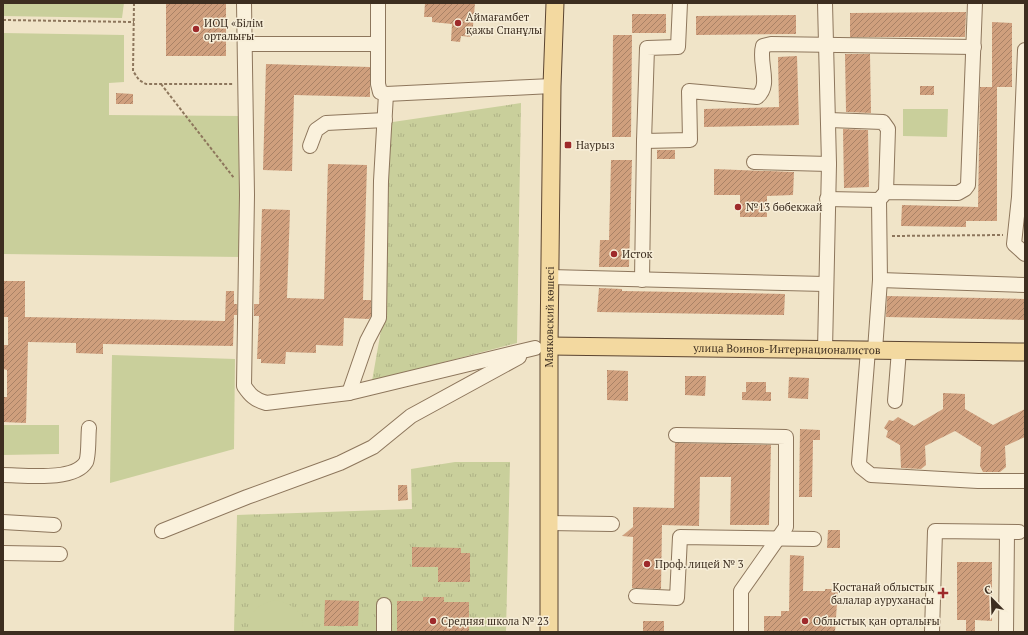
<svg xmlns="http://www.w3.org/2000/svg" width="1028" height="635" viewBox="0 0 1028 635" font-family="'PT Serif',serif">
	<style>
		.grass { fill: url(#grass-tufts) }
		.park { fill: #c9cf9b }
		.building { fill: url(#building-hatch) }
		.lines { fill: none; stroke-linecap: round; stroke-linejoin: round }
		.minor-casing { stroke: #8d765c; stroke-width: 16 }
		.major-casing { stroke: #5b4430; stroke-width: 19 }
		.path { stroke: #8d765c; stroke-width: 2; stroke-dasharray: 3 2; stroke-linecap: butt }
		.minor { stroke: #faf1dc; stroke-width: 14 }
		.major { stroke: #f3d9a0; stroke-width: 17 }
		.poi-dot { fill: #9e2a2b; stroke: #f7eed8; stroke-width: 1.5 }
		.labels { text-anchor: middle; stroke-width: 3; stroke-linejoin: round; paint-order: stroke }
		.poi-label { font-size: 11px; fill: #3d2e20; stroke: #f7eed8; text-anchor: start }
		.street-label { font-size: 11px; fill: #3d2e20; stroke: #f7eed8 }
	</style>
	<defs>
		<pattern id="grass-tufts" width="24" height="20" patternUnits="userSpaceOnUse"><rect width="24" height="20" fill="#c9cf9b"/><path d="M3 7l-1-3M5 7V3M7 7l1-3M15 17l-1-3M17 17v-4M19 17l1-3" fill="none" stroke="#aeb285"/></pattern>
		<pattern id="building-hatch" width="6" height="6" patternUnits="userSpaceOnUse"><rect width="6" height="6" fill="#cf9f7d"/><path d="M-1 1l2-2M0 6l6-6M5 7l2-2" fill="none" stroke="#a98266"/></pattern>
	</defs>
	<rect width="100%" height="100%" fill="#f0e4c8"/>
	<g class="grass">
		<polygon points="521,103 517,343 372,381 383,319 386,123"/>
		<polygon points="455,462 510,462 506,632 234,632 237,515 412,509 411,469"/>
	</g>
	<g class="park">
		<polygon points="3,3 124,3 122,18 3,16"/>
		<polygon points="3,33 124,35 124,82 109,83 109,115 242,116 240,257 3,254"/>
		<polygon points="903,109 948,109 947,137 903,136"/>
		<polygon points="112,355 235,359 234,449 110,483"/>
		<polygon points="3,425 59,425 59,454 3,455"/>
		<path d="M 275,600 C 293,604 304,611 303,632 L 248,632 C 248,612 257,605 275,600 Z"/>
	</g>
	<g class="building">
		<rect x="166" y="3" width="60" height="53"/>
		<polygon points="425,3 475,3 472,37 461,36 460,42 451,41 452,24 432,22 432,17 424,17"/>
		<polygon points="966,12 965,37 850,37 850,13"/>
		<rect x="632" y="14" width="34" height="19"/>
		<polygon points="796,15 796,34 696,35 696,16"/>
		<polygon points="992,22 1012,23 1012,87 992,87"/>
		<polygon points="613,35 632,35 631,137 612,137"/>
		<polygon points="845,54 870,54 871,113 846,112"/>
		<polygon points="797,56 799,125 704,127 704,109 779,107 778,57"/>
		<polygon points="266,64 370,67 370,97 294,95 292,171 263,170"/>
		<rect x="920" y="86" width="14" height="9"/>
		<polygon points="980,87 997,87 997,221 966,221 966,227 901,226 902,205 978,207"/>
		<polygon points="116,93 133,94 133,104 116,104"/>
		<polygon points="843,129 868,130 869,187 844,188"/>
		<rect x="657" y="150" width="18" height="9"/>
		<polygon points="611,160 632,160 629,267 599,267 600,240 609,240"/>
		<polygon points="328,164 367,165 363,300 371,300 371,316 369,319 344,318 343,346 316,345 316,353 286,352 285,364 261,363 261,359 257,359 259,316 254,316 254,304 259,304 262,209 290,210 287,298 324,299"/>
		<polygon points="714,169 794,172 793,195 767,196 767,217 740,217 740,195 714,195"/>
		<polygon points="3,281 25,281 25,317 225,321 226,291 234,291 234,304 237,304 237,315 234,315 233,346 103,344 103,354 76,353 76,343 28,342 26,423 3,422 3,397 7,397 7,370 3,369 3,345 8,345 8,317 3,317"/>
		<polygon points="599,288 622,289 622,291 785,294 784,315 597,312"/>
		<polygon points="887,296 1025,299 1025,320 886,317"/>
		<polygon points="607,370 628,371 628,401 607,400"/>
		<polygon points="685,376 706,376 705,396 685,395"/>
		<polygon points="789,377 809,378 808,399 788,398"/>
		<polygon points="746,382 766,382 766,392 771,392 771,401 742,400 742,392 746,392"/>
		<polygon points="943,393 965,394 965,409 993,425 1025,409 1025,437 1005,446 1006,467 1000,472 983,472 980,466 981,447 955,431 925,446 926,465 921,469 901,468 900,445 886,437 888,431 884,428 889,420 893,421 898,417 914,426 943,409"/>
		<polygon points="800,429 820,430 820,440 813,440 812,497 799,497"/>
		<polygon points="675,443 771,445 769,525 730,525 731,477 700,477 699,526 662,525 661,589 632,588 633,537 622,536 633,527 633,507 674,508"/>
		<polygon points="398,485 407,485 408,500 398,501"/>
		<polygon points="828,530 840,530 840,548 827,548"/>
		<polygon points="412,547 461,548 461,553 470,553 470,582 438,582 438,567 412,567"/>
		<polygon points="790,555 804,556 803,591 825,591 825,589 838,589 835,632 764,632 764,616 781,616 781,611 789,611"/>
		<polygon points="957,562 992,562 992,621 975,620 975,632 966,632 966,620 957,620"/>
		<polygon points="423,597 444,597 444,602 469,602 469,632 397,632 397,601 423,601"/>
		<polygon points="325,600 359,601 358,626 324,626"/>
		<rect x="643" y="621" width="21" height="11"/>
	</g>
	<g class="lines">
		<defs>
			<g id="minor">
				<path d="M 244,3 L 247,195 L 244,386 C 250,395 255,400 266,403 L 349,393 L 535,348"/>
				<polyline points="378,3 378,84 380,92 386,94 552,86"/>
				<path d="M 680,3 L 678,47 L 647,48 L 644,141 L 690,140 L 689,91 L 757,97 C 772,85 758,63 763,46 L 771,44 L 974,47"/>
				<polyline points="245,44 377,44"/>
				<polyline points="1025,50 1019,197 1014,244 1025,254"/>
				<polyline points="829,120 883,122 888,129 886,192"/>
				<polyline points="310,146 316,130 326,123 385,120"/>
				<polyline points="754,162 829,164"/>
				<polyline points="827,199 879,200"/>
				<polyline points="550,277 825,284"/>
				<polyline points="642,280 644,141"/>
				<polyline points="880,280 1025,285"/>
				<polyline points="825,350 829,164 825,3"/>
				<polyline points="868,350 859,463 861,467 871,475 978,481 1025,481"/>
				<polyline points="875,350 880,280 879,200 886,192 958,193 965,189 968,185 975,3"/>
				<polyline points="349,393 367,341 379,318 381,181 386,94"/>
				<polyline points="895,401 899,350"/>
				<polyline points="676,435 786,437 786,527 741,591 741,632"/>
				<path d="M 3,475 C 23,475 74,482 86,462 C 89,456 88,436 89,428"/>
				<polyline points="3,522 54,525"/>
				<polyline points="549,523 612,524"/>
				<polyline points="162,531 247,497 340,463 373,447 411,416 519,357"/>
				<polyline points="3,553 60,554"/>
				<polyline points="636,596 677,598 680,537 814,539"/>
				<polyline points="384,605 384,632"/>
				<polyline points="932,632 935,531 1019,532"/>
				<polyline points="1006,632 1007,532"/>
			</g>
			<g id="major">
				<path id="s1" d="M 549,346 L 1025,352"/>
				<path id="s2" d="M 549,632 L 549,346 L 552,86 L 555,3"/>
			</g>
		</defs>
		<use href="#minor" class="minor-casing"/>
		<use href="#major" class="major-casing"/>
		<g class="path">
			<polyline points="134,3 133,71 139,80 146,84 233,84"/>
			<polyline points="3,20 134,22"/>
			<polyline points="161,84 234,178"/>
			<polyline points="892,236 1003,235"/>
		</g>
		<use href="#minor" class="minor"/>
		<use href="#major" class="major"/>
	</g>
	<g class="poi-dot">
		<circle cx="458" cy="23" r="4"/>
		<circle cx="196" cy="29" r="4"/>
		<rect x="564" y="141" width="8" height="8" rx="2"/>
		<circle cx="738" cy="207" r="4"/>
		<circle cx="614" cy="254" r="4"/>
		<circle cx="647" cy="564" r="4"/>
		<path d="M941 587h4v4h4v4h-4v4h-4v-4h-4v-4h4z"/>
		<circle cx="433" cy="621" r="4"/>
		<circle cx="805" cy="621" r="4"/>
	</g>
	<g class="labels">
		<g class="poi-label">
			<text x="466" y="21">Аймағамбет<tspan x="466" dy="13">қажы Спанұлы</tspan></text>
			<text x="204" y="27">ИОЦ «Білім<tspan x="204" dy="13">орталығы</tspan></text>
			<text x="576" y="149">Наурыз</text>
			<text x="746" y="211">№13 бөбекжай</text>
			<text x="622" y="258">Исток</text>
			<text x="655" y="568">Проф. лицей № 3</text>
			<text x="934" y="591" text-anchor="end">Қостанай облыстық<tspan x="934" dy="13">балалар ауруханасы</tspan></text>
			<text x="441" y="625">Средняя школа № 23</text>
			<text x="813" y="625">Облыстық қан орталығы</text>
		</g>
		<g class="street-label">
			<text dy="4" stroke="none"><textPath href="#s2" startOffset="315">Маяковский көшесі</textPath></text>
			<text dy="4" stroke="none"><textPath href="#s1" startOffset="238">улица Воинов-Интернационалистов</textPath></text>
		</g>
	</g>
	<rect width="1028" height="635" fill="none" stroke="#3d2e20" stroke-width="8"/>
	<g transform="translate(992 599) rotate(337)" stroke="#f7eed8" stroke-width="3" paint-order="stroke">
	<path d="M0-3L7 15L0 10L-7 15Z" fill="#3d2e20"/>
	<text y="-6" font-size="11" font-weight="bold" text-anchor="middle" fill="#3d2e20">С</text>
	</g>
</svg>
